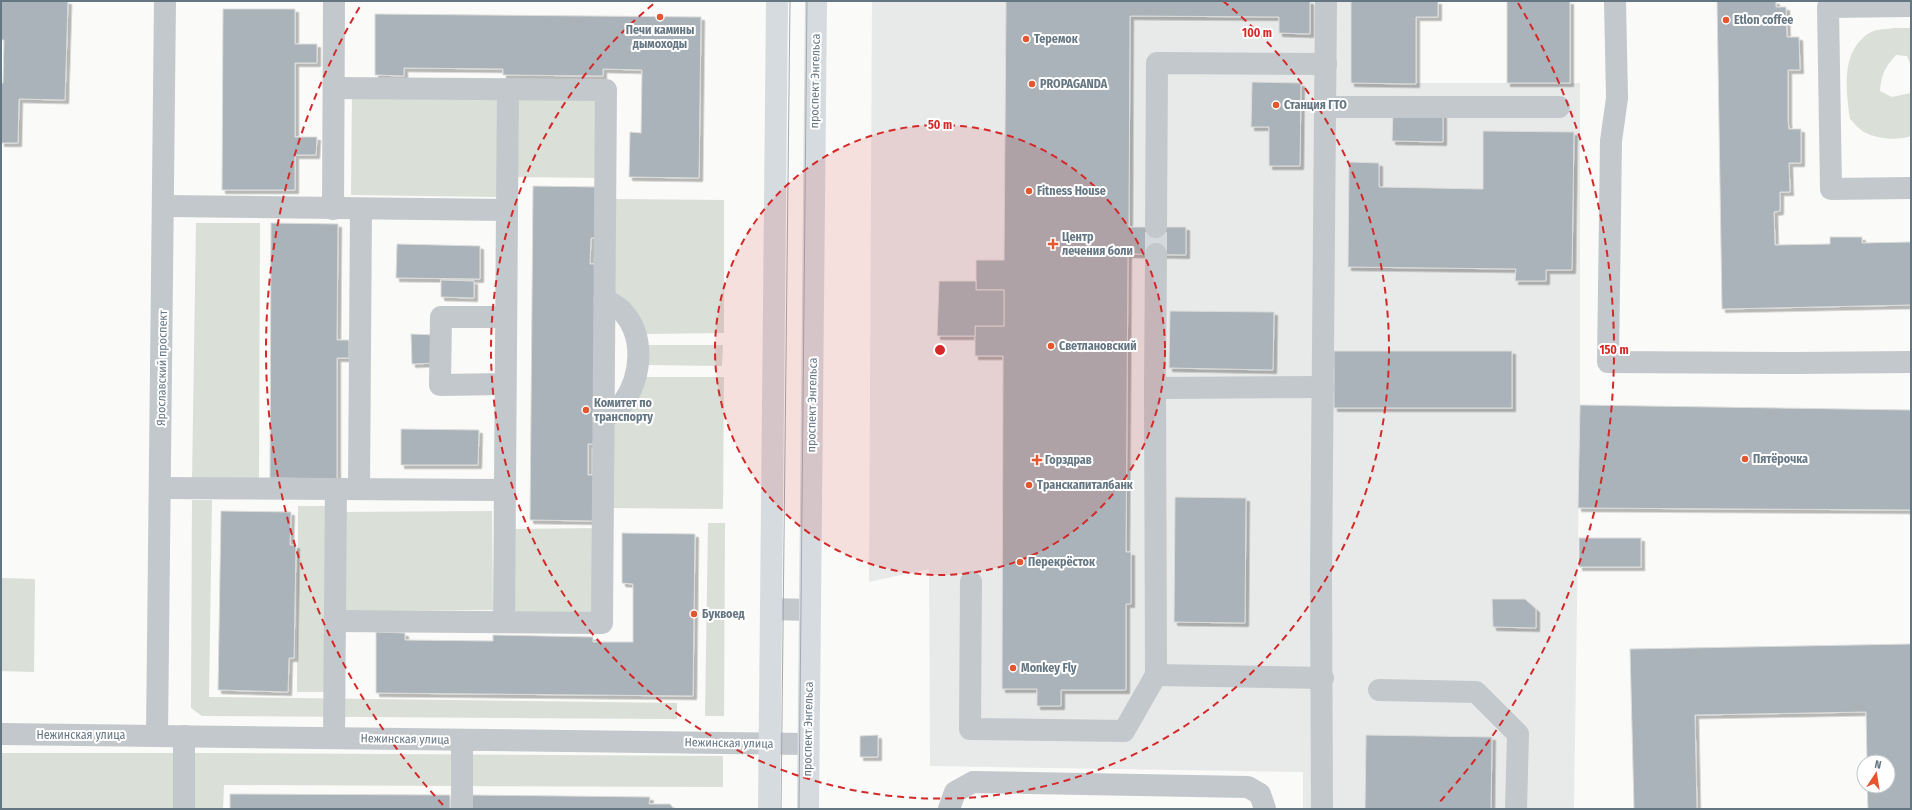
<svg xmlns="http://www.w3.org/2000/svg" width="1912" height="810" viewBox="0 0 1912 810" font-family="'Fira Sans Condensed',sans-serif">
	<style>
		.built { fill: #e8e9e9 }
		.green { fill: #dadfd7 }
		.building { fill: #aab3b9; stroke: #dcdcda; filter: url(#shadow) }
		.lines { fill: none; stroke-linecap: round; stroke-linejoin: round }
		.minor-tunnel { stroke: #d5d9db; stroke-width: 22; stroke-dasharray: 22 11; stroke-linecap: butt }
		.minor { stroke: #c3c8cc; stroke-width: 22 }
		.major { stroke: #d6dbdf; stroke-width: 22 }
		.tram { stroke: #a2aab0; stroke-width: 1 }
		.ring { fill: none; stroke: #d62828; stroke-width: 2; stroke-dasharray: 7 5 }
		.poi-dot { fill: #e4572e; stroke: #fff; stroke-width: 1.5 }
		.labels { text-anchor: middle; stroke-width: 4; stroke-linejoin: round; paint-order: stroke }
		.poi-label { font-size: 12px; font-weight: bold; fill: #657683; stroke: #fff; text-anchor: start }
		.street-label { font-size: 12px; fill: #657683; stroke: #fff }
		.centre { fill: #d62828; stroke: #fff; stroke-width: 2 }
		.ring-label { font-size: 12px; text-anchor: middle; font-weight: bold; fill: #d62828; stroke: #fff; stroke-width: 4; stroke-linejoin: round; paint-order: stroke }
	</style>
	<defs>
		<filter id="shadow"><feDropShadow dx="3.5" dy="3.5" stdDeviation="0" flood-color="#0004"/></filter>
	</defs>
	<rect width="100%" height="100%" fill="#fafaf8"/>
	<polygon class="built" points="872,1 1351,1 1351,83 1580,83 1580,405 1574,809 1303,809 1303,772 930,766 929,569 869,582"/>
	<g class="green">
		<path d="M 1895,28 L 1911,28 L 1911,66 L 1907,56 L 1896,55 C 1885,67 1881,75 1880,91 L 1892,97 L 1911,93 L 1911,136 C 1897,141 1877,139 1864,132 C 1859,129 1854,123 1850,119 C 1846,89 1840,50 1871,32 C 1877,29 1888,29 1895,28 Z"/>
		<polygon points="508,89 606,90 605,178 507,177"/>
		<polygon points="352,96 500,98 499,197 351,195"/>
		<polygon points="613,199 724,200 724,333 643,334 612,291"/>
		<polygon points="196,223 260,223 259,481 192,480"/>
		<polygon points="647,345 723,345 722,366 647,365"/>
		<polygon points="642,377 724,377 723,509 611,508 612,421"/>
		<polygon points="192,500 212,500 209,697 677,703 677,719 202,716 191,708"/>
		<polygon points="298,506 330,506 329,692 297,692"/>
		<polygon points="492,511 493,610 344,611 343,512"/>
		<polygon points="708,523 725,523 724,716 705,716"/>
		<polygon points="602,528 602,623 504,622 504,529"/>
		<polygon points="1,578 35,579 34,672 1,671"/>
		<rect x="1" y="753" width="173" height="56"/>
		<polygon points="191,753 723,756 723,787 224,785 223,809 191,809"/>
	</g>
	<g class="building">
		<polygon points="1,1 68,1 65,100 19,99 18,143 1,143 1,83 3,83 4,40 1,40"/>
		<polygon points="1006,1 1310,1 1310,34 1279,33 1279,17 1130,16 1129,227 1186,227 1186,255 1128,254 1126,552 1131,552 1131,604 1126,604 1126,690 1061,690 1061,706 1037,706 1037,689 1002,689 1003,356 975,356 975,326 1004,326 1004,290 976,290 976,260 1004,260"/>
		<polygon points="1351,1 1438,1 1438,17 1416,17 1416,84 1351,83"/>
		<rect x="1507" y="1" width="63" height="82"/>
		<polygon points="1717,1 1776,1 1776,7 1786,7 1787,37 1799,37 1800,70 1788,70 1788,121 1789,129 1801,129 1801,163 1789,163 1790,192 1780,192 1780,211 1774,212 1775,245 1830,244 1830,237 1862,237 1862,243 1911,242 1911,305 1722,309"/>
		<polygon points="223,9 295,9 295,44 317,44 317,63 295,63 295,137 317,137 316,155 295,155 295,190 222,190"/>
		<polygon points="375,14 701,17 699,178 629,177 630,132 641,133 642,70 603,69 603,76 503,75 503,69 404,68 404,76 375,75"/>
		<polygon points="1252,82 1301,83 1300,166 1269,166 1269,127 1251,127"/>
		<polygon points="1393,112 1443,112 1443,142 1392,141"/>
		<polygon points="1483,131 1574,132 1572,270 1546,270 1546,281 1515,281 1516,269 1348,267 1349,162 1379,163 1379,187 1483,189"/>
		<polygon points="533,186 598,187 597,238 591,238 590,264 597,264 595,444 588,444 588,475 595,475 594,521 530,520"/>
		<polygon points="271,223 338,224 337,340 349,340 349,358 337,358 337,479 270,478"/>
		<polygon points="397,244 480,246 480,279 396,278"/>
		<polygon points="441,280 474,281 474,298 441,297"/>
		<polygon points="939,281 976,281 976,290 1004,290 1004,326 975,326 975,336 937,336"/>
		<polygon points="1170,311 1274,312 1273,370 1169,368"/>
		<polygon points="411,334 436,335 436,363 412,364"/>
		<rect x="1334" y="351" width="178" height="57"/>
		<polygon points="1580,405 1911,410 1911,510 1578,508"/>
		<polygon points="401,429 479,430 478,465 401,465"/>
		<polygon points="1175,497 1246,498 1245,623 1174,622"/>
		<polygon points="221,511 291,512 290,545 296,545 294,658 289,658 288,692 218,690"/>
		<polygon points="622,533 695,534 693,696 376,693 376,632 405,633 405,640 493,641 493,635 593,637 593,642 633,642 633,584 622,583"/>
		<rect x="1579" y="538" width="62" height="29"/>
		<polygon points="1492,599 1525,599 1536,609 1536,628 1493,627"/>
		<polygon points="1911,644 1911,809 1868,809 1867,786 1888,786 1888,762 1867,762 1866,712 1695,715 1697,809 1634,809 1630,649"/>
		<polygon points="878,735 878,757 860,757 860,736"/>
		<polygon points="1366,735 1492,737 1491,809 1365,809"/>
		<polygon points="230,794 450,795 450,809 230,809"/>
		<polygon points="471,795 650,797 649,804 670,804 674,809 471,809"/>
	</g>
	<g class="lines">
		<polyline class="minor-tunnel" points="1156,254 1156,227"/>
		<g class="minor">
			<polyline points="1615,1 1617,98 1611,141 1608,362 1796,363 1911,362"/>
			<polyline points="1911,6 1828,7 1831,189 1911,188"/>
			<polyline points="334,88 606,90 602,623 335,621"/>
			<polyline points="1326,107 1559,107"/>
			<polyline points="163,206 507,210 504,622"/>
			<polyline points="333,209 334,1"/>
			<polyline points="507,210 508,89"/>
			<polyline points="1156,227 1157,63 1326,64"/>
			<polyline points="1156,254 1155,388 1323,387"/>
			<polyline points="505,384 440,385 441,317 506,317"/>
			<polyline points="1155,388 1156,675 1323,678"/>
			<path d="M 603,419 C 609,414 618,410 623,403 C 642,376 646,334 620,309 C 615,305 609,302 604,299"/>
			<polyline points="160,488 504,490"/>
			<polyline points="359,489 361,209"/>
			<polyline points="971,582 970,729 1124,731 1156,675"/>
			<polyline points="771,609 810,610"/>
			<polyline points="1379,690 1476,692 1518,734 1516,809"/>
			<polyline points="1,734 808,744"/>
			<polyline points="157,735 165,1"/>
			<polyline points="334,738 336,489"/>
			<polyline points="184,809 184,736"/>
			<polyline points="462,809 462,740"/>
			<polyline points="949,809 955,792 973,782 1248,787 1260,794 1265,809"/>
			<polyline points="1322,809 1321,579 1326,1"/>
		</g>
		<g class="major">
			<polyline points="769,809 777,1"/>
			<polyline points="808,809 816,1"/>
		</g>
		<g class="tram">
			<polyline points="781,809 790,1"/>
			<polyline points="799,809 807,1"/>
		</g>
	</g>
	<circle cx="940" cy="350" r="225" fill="#d62828" fill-opacity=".12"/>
	<g class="ring">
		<circle cx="940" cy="350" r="225"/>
		<path d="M1223 1A449 449 0 1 1 657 1"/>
		<path d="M443 805A674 674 0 0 1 362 3M1518 3A674 674 0 0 1 1437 805"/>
	</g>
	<g class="poi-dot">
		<circle cx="660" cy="17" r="4"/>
		<circle cx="1726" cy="20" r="4"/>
		<circle cx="1026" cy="39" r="4"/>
		<circle cx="1032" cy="84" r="4"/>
		<circle cx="1276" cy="105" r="4"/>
		<circle cx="1029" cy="191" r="4"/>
		<path d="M1051 238h4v4h4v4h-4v4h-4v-4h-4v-4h4z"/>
		<circle cx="1051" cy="346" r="4"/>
		<circle cx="586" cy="410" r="4"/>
		<circle cx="1745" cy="459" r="4"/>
		<path d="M1035 454h4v4h4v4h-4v4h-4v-4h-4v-4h4z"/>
		<circle cx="1029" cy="485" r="4"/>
		<circle cx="1020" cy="562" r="4"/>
		<circle cx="694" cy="614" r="4"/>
		<circle cx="1013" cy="668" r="4"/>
	</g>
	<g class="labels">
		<g class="poi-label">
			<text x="1734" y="24">Etlon coffee</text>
			<text x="660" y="34" text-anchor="middle">Печи камины<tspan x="660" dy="14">дымоходы</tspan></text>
			<text x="1034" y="43">Теремок</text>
			<text x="1040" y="88">PROPAGANDA</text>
			<text x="1284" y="109">Станция ГТО</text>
			<text x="1037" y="195">Fitness House</text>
			<text x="1062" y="241">Центр<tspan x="1062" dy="14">лечения боли</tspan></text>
			<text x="1059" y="350">Светлановский</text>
			<text x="594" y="407">Комитет по<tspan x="594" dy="14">транспорту</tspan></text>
			<text x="1753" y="463">Пятёрочка</text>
			<text x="1045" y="464">Горздрав</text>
			<text x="1037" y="489">Транскапиталбанк</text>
			<text x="1028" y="566">Перекрёсток</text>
			<text x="702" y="618">Буквоед</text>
			<text x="1021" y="672">Monkey Fly</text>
		</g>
		<g class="street-label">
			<text transform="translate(815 81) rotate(-89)" y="4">проспект Энгельса</text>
			<text transform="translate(162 368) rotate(-89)" y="4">Ярославский проспект</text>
			<text transform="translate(812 405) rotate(-89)" y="4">проспект Энгельса</text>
			<text transform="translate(808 729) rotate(-89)" y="4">проспект Энгельса</text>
			<text x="81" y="739">Нежинская улица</text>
			<text transform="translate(405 739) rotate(1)" y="4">Нежинская улица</text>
			<text transform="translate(729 743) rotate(1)" y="4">Нежинская улица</text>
		</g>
	</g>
	<circle cx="940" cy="350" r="6" class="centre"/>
	<g class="ring-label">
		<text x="1257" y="37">100 m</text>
		<text x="940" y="129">50 m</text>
		<text x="1614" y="354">150 m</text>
	</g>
	<rect width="1912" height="810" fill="none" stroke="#657683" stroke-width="4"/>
	<g transform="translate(1876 774) rotate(12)"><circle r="19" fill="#ffffff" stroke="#c1c8cd"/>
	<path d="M0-3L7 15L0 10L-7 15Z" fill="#e4572e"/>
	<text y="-6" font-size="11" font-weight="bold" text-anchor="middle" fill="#657683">N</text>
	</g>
</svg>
